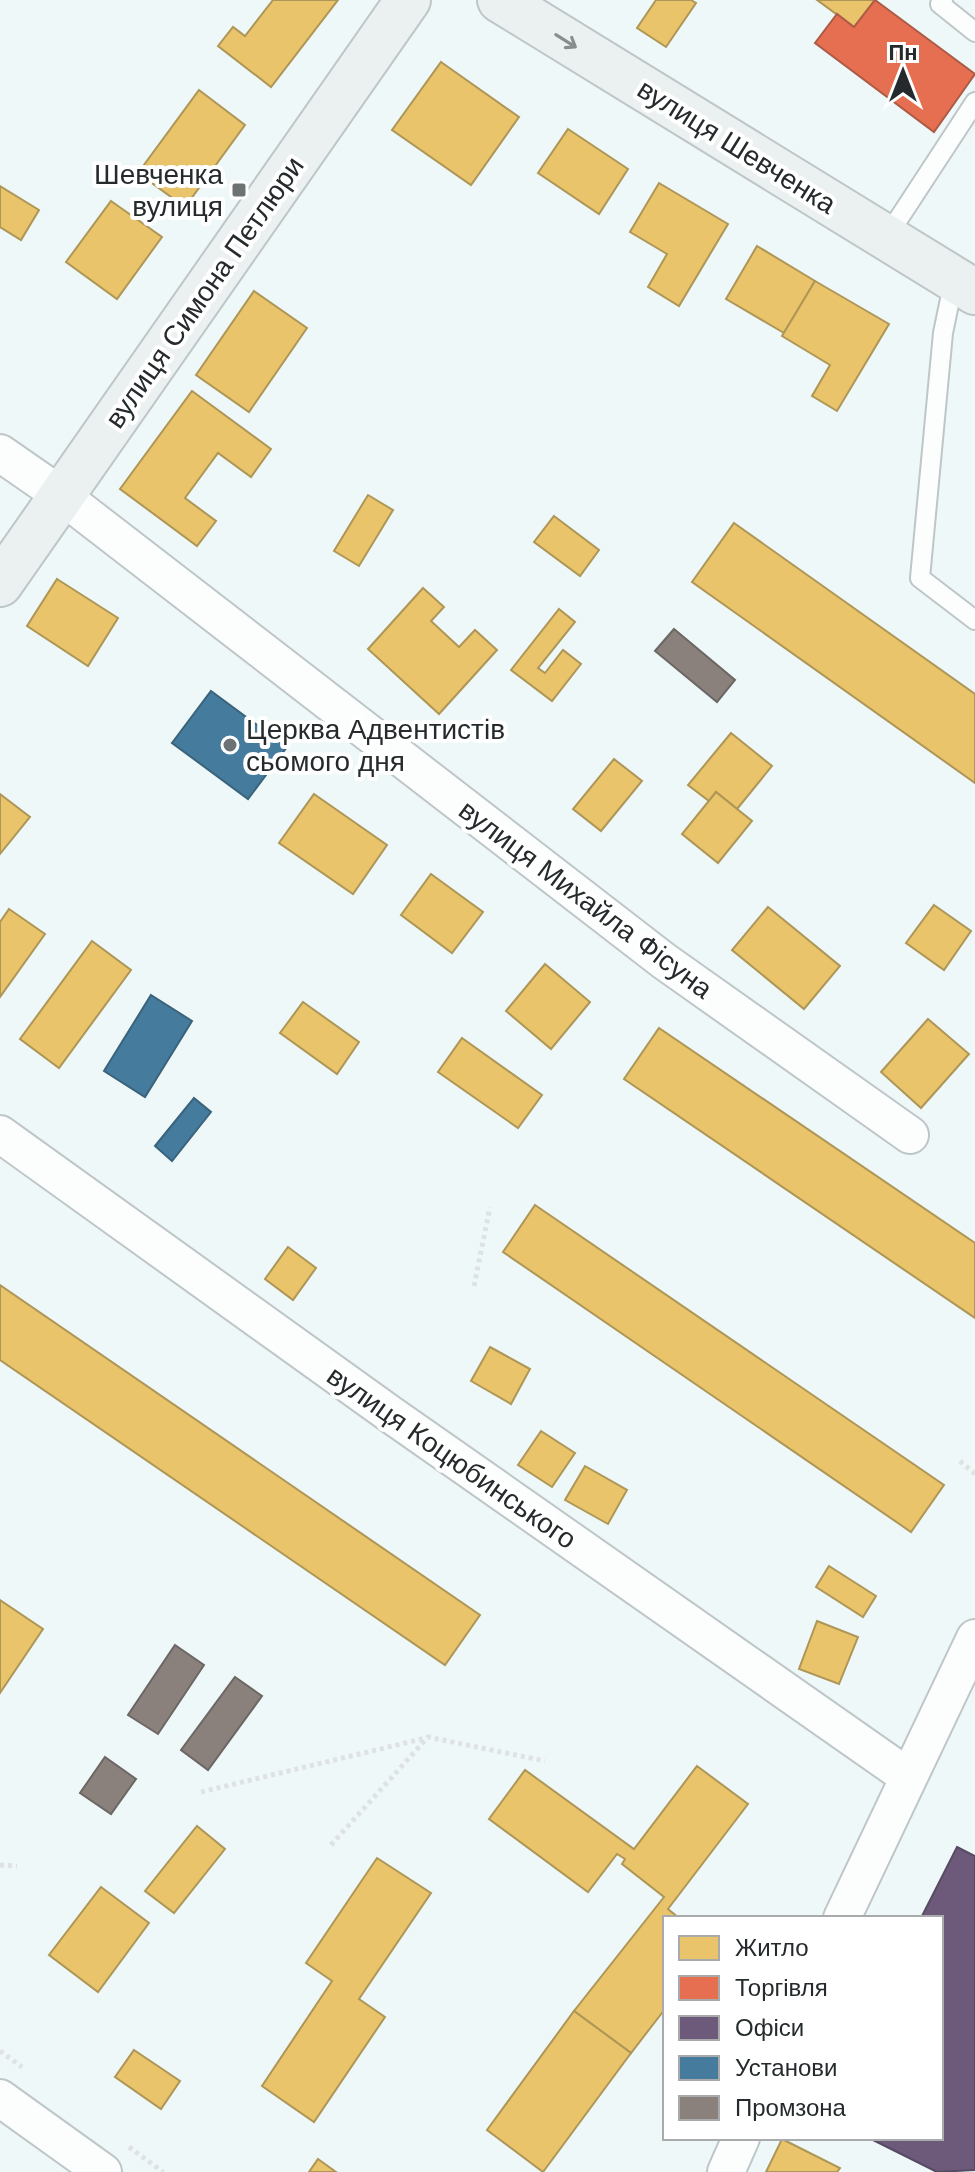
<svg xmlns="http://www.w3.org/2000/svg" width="975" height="2172" viewBox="0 0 975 2172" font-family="Helvetica,sans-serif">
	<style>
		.homes { fill: #e9c46a; stroke: #ae9657; stroke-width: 2 }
		.shops { fill: #e76f51; stroke: #ad5b46; stroke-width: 2 }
		.offices { fill: #6d597a; stroke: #574b63; stroke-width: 2 }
		.public { fill: #457b9d; stroke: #3b637b; stroke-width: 2 }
		.industry { fill: #8a817c; stroke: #6c6764; stroke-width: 2 }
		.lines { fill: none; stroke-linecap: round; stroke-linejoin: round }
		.lane-casing { stroke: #bfc6c8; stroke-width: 22 }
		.street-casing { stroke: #bfc6c8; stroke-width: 40 }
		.secondary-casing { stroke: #bfc6c8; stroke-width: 48 }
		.path { stroke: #dfe2e2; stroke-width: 5; stroke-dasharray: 4 4; stroke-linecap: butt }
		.lane { stroke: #fcfefe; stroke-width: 18 }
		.street { stroke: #fcfefe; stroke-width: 36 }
		.secondary { stroke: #ebf0f1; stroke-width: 44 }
		.oneway { stroke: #888e8e }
		.poi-dot { fill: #6b7374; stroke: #fff; stroke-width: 3 }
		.labels { text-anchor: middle; stroke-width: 8; stroke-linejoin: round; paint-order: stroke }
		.street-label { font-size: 28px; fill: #252b2c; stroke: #fff }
		.poi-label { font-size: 28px; fill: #252b2c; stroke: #fff; text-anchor: end }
	</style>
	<rect width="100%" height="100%" fill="#eef8f9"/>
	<g class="homes">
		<polygon points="273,0 338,0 271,87 218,46 233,27 245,36"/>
		<polygon points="656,0 691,0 696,3 666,47 637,28"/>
		<polygon points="817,0 875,0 854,27"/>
		<polygon points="441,62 519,117 471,185 392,130"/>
		<polygon points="199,90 245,125 185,207 138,173"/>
		<polygon points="568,129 628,169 599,214 538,173"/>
		<polygon points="659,183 728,224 679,306 648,287 667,254 630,232"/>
		<polygon points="0,186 39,210 21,240 0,227"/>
		<polygon points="111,201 162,237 117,299 66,262"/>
		<polygon points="757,246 815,281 784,333 726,299"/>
		<polygon points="815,281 889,324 837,411 812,396 830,365 782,336"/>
		<polygon points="254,291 307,328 249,412 196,375"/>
		<polygon points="192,391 271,449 251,477 218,453 185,498 216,521 197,546 120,489"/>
		<polygon points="368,495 393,510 359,566 334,551"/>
		<polygon points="554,516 599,550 580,576 534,542"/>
		<polygon points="734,523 975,694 975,783 692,582"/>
		<polygon points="57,579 118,618 88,666 27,626"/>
		<polygon points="423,588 444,607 431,621 459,647 475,630 497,650 439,714 368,649"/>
		<polygon points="559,609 575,622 538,668 545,673 563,650 581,664 552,701 511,670"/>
		<polygon points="731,733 772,766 737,809 716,792 709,801 688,785"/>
		<polygon points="614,759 642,781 601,831 573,809"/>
		<polygon points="716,792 752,821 718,863 682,834"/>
		<polygon points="0,794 30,817 0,854"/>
		<polygon points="314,794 387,845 353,894 279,843"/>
		<polygon points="431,874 483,912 452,953 401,915"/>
		<polygon points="934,905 971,931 944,970 906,943"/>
		<polygon points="768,907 840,966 804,1009 732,950"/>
		<polygon points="9,909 45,934 0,997 0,922"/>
		<polygon points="92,941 131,970 59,1068 20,1039"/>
		<polygon points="545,964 590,1002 551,1049 506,1011"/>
		<polygon points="303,1002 359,1042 337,1074 280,1033"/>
		<polygon points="928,1019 969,1054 921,1108 881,1072"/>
		<polygon points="659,1028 975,1243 975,1318 624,1079"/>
		<polygon points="462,1038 542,1095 518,1128 438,1072"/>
		<polygon points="535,1205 944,1485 911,1532 503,1252"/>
		<polygon points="288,1247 316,1268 293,1300 265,1279"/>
		<polygon points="0,1285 480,1615 445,1665 0,1360"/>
		<polygon points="490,1347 530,1369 511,1404 471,1381"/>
		<polygon points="541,1431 575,1453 552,1487 518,1465"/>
		<polygon points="585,1466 627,1490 608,1524 565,1500"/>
		<polygon points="829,1566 876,1596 863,1617 816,1587"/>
		<polygon points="0,1600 43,1629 0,1693"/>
		<polygon points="817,1621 858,1637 839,1684 799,1669"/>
		<polygon points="697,1766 748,1804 668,1909 679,1918 665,1918 665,2009 631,2053 574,2011 664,1897 622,1864 625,1859 617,1854 588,1892 489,1819 525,1770 634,1849"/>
		<polygon points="197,1826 225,1849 174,1913 145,1891"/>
		<polygon points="377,1858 431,1893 359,1999 385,2017 314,2122 262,2086 332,1981 306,1963"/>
		<polygon points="101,1887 149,1923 98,1992 49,1955"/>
		<polygon points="574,2011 631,2053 543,2172 487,2130"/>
		<polygon points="134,2050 180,2081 161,2109 115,2077"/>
		<polygon points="782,2139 840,2168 837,2172 766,2172"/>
		<polygon points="318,2159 336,2172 309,2172"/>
	</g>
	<polygon class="shops" points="875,0 975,74 934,132 815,43 837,14 854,27"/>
	<polygon class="offices" points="957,1847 975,1856 975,2170 937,2172 869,2138 941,2138 941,1918 921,1918"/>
	<g class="public">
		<polygon points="211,691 287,747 248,799 172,743"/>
		<polygon points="151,995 192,1021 145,1097 104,1071"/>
		<polygon points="194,1098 211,1112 172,1161 155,1146"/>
	</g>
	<g class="industry">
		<polygon points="674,629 735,680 717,702 655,651"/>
		<polygon points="175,1645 204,1665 158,1734 128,1715"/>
		<polygon points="235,1677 262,1696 208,1770 181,1750"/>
		<polygon points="105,1757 136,1779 111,1814 80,1793"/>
	</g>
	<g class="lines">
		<defs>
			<g id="lane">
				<polyline points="943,0 940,4 975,32"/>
				<polyline points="886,238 975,102"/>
				<polyline points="954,280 943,333 920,578 975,620"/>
			</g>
			<g id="street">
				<polyline points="0,453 62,496 664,961 910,1135"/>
				<polyline points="0,1134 390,1414 907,1776"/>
				<polyline points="842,1918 975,1638"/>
				<polyline points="0,2098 103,2172"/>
				<polyline points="726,2172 741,2138"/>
			</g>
			<g id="secondary">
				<polyline points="500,0 975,292"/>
				<polyline points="0,584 408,0"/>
			</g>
		</defs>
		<use href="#lane" class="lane-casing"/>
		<use href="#street" class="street-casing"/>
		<use href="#secondary" class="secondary-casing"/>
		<g class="path">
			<polyline points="474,1286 490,1207"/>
			<polyline points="960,1461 975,1474"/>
			<polyline points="201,1792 426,1738"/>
			<polyline points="331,1845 428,1737 545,1761"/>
			<polyline points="0,1865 17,1866"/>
			<polyline points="0,2051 22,2067"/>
			<polyline points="129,2147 163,2172"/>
		</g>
		<use href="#lane" class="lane"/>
		<use href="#street" class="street"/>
		<use href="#secondary" class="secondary"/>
	</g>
	<defs><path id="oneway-shaft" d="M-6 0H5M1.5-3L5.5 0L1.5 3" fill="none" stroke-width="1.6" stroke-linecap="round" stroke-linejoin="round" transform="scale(2)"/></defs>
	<use class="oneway" href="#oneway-shaft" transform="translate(566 41) rotate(32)"/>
	<g class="poi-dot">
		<rect x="231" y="182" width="16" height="16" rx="4"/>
		<circle cx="230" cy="745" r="8"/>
	</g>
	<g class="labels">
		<g class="street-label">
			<text transform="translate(737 146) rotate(32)" y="10">вулиця Шевченка</text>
			<text transform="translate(204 292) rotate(-55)" y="10">вулиця Симона Петлюри</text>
			<text transform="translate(586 899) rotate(37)" y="10">вулиця Михайла Фісуна</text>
			<text transform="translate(452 1457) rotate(35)" y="10">вулиця Коцюбинського</text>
		</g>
		<g class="poi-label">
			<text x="223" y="184">Шевченка<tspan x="223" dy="32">вулиця</tspan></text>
			<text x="246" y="739" text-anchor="start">Церква Адвентистів<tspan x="246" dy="32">сьомого дня</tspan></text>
		</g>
	</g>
	<rect x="663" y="1916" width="280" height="224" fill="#ffffff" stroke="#a8aaab" stroke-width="2"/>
	<rect x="679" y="1936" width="40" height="24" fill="#e9c46a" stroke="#a8aaab" stroke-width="2"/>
	<text x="735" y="1956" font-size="24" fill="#252b2c">Житло</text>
	<rect x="679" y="1976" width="40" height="24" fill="#e76f51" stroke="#a8aaab" stroke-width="2"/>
	<text x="735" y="1996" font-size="24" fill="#252b2c">Торгівля</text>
	<rect x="679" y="2016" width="40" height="24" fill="#6d597a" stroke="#a8aaab" stroke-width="2"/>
	<text x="735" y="2036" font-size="24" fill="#252b2c">Офіси</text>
	<rect x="679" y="2056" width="40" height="24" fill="#457b9d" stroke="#a8aaab" stroke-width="2"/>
	<text x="735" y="2076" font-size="24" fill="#252b2c">Установи</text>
	<rect x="679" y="2096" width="40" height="24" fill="#8a817c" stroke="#a8aaab" stroke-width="2"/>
	<text x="735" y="2116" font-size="24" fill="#252b2c">Промзона</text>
	<g transform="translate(903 72)" stroke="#ffffff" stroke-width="6" paint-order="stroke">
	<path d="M0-6L14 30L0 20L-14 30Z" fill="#252b2c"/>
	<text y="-12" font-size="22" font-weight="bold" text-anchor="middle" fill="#252b2c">Пн</text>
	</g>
</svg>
